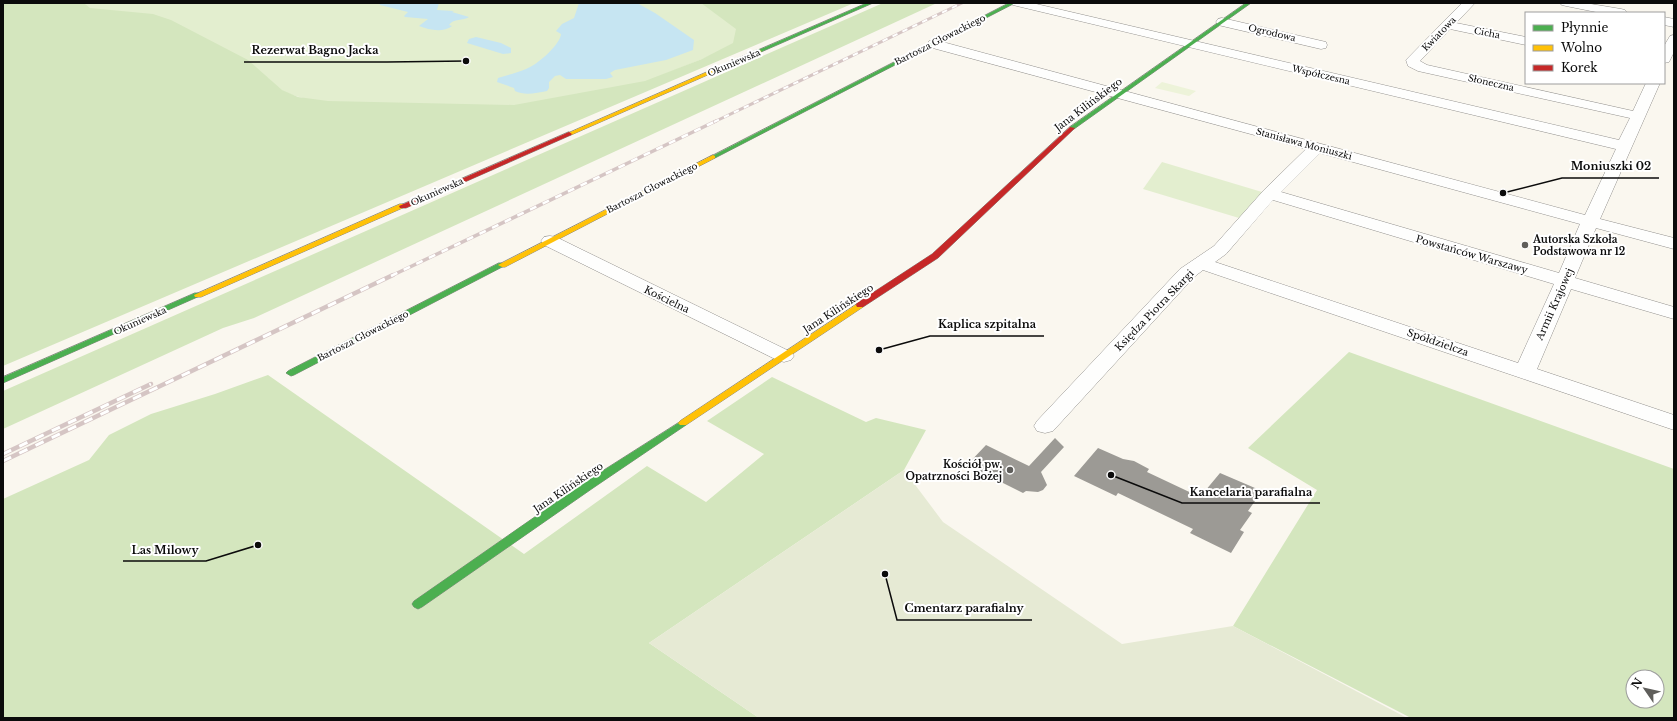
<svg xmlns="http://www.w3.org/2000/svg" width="1677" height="721" viewBox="0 0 1677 721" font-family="'Libre Baskerville',serif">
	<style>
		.green { fill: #e3eecf }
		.forest { fill: #d4e6be; fill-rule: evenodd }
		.cemetery { fill: #e6ead4 }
		.pitch { fill: #edf3d9 }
		.water { fill: #c6e5f2 }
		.building { fill: #9c9a95 }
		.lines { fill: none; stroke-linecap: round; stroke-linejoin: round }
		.street-casing { stroke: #93918e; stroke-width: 1 }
		.fast-casing { stroke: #898884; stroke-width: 1 }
		.slow-casing { stroke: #898884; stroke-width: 1 }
		.jam-casing { stroke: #898884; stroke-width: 1 }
		.street { fill: #fefefd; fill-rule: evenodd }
		.fast { fill: #4caf50; fill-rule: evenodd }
		.slow { fill: #ffc107; fill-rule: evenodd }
		.jam { fill: #c62828; fill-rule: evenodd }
		.rail-far2-casing { stroke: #d5c5c4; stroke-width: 3 }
		.rail-far1-casing { stroke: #d5c5c4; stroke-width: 3.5 }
		.rail-casing { stroke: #d5c5c4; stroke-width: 4.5 }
		.rail-far2 { stroke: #fff; stroke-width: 2; stroke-dasharray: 5.5; stroke-linecap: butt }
		.rail-far1 { stroke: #fff; stroke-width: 2.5; stroke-dasharray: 7; stroke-linecap: butt }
		.rail { stroke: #fff; stroke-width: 3; stroke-dasharray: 9; stroke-linecap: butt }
		.poi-dot { fill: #5f5e5b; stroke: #fff; stroke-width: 1.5 }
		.labels { text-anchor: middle; stroke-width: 4; stroke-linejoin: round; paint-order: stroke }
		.far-street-label { font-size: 9px; fill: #0b0b0b; stroke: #fff }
		.street-label { font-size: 10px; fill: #0b0b0b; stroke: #fff }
		.poi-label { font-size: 10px; font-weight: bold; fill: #0b0b0b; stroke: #fff; text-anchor: start }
		.leader { fill: none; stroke: #0b0b0b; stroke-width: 1.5 }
		.callout-dot { fill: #0b0b0b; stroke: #fff; stroke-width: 1.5 }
		.callout-label { font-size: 11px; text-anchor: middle; font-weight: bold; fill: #0b0b0b; stroke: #fff; stroke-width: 4; stroke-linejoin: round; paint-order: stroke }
	</style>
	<rect width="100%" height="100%" fill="#faf7ef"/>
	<g class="green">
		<path d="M 84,3 L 711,3 L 752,39 L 645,82 L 515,108 L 320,104 C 308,98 294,97 283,91 C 277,88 272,82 268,78 L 76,10 L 86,5 Z"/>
		<polygon points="1162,162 1262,192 1239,218 1143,189"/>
	</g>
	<g class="forest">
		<polygon points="3,3 84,3 90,8 153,14 171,20 248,60 282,90 298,97 328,101 514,105 645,81 702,59 733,43 736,29 701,3 854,3 3,366"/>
		<polygon points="883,3 937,3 254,318 223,328 3,429 3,391"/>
		<path d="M 1349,352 L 1674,469 L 1674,718 L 1411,718 L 1233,626 L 1317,490 L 1248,448 ZM 1633,677 L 1657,677 L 1657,701 L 1633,701 Z"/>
		<polygon points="268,375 524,554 647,466 706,502 764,454 707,421 772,377 866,422 876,418 926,430 904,470 649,643 759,718 3,718 3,499 89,460 109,435 151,414 215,394"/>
	</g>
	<polygon class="cemetery" points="904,470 943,522 1122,644 1233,626 1407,718 759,718 649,643"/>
	<polygon class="pitch" points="1162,82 1196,91 1189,96 1155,88"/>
	<g class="water">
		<path d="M 379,3 L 439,3 L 437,10 L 454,11 L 452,12 L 469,17 C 463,21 454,18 449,25 L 452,26 C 443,33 429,30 419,26 L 428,19 L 405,17 L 404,16 L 408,12 L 380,5 Z"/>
		<path d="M 579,3 L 637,3 L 655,13 L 694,40 L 693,50 L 666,60 L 615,70 L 610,73 L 613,77 L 606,79 L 566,79 L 560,75 L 555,76 L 549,82 L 549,88 L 547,91 C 536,93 525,96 515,91 L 514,88 L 497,82 L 498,78 C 507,75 517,73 526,69 C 537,65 560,45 561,34 L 556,31 L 562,24 L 574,18 Z"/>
		<polygon points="476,37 501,43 511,48 511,53 503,54 467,43 469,39"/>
	</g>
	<g class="building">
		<polygon points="1055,438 1064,447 1041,472 1047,485 1043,490 1038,492 1026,491 1023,493 967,465 986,445 1029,466"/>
		<polygon points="1098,448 1123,459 1134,461 1149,469 1147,472 1200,497 1220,473 1262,491 1248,511 1252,513 1240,530 1244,532 1231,553 1190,533 1193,529 1118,493 1116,496 1074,476"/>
	</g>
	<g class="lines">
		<defs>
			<g id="street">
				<path d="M 1011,3 L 1032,3 L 1619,140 L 1630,118 L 1418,71 L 1408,66 L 1406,60 L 1462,3 L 1475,3 L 1456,23 L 1526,37 L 1526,45 L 1450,29 L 1420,61 L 1427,65 L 1633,111 L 1646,83 L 1660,83 L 1600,219 L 1674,238 L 1674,249 L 1596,228 L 1575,278 L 1674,307 L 1674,319 L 1571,289 L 1537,369 L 1674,415 L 1674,430 L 1203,270 L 1194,277 L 1053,431 L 1045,433 L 1037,431 L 1034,426 L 1037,421 L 1180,269 L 1214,246 L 1264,190 L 1306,149 L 929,47 L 928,44 L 929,41 L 939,41 L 1585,215 L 1616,149 L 1017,6 L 1013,5 ZM 1320,153 L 1580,224 L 1559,273 L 1281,192 ZM 1273,200 L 1554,284 L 1518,363 L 1215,262 L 1226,254 Z"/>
				<polygon points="1560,3 1585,3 1621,9 1625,10 1627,13 1601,13 1566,6 1562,5"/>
				<polygon points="1664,17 1674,19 1674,27 1664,25"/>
				<polygon points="1222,18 1326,42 1327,45 1326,48 1321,49 1218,25 1216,22 1218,19"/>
				<polygon points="1674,35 1674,52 1669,62 1664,63 1664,46 1670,36"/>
				<polygon points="550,236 556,237 791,352 794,356 791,360 784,362 777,360 544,245 541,241 544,237"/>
			</g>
			<g id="fast">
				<polygon points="867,3 873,3 761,52 756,51"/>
				<polygon points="1009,3 1015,3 715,158 711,158 710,157"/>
				<polygon points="1246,3 1251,3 1074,129 1070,129 1070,127"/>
				<polygon points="499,263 502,263 506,265 294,375 291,376 286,373 288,371"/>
				<polygon points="195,293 201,293 202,295 3,383 3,377"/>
				<polygon points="683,420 686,421 688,423 686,425 593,488 422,607 418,609 414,607 412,604 414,601 585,482"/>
			</g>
			<g id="slow">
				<polygon points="757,50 762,51 571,135 566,134"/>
				<polygon points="713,155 715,156 715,158 505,267 502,267 498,265"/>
				<polygon points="400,204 403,204 407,206 201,297 195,297 194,295"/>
				<polygon points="860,302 864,305 863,307 686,425 680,425 678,423 680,421"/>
			</g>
			<g id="jam">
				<polygon points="1070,127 1075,128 938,258 863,307 857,307 856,305 857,303 932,254"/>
				<polygon points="569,132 572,134 571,135 406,208 400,208 399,206"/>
			</g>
		</defs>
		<use href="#street" class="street-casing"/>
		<use href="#fast" class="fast-casing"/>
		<use href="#slow" class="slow-casing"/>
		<use href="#jam" class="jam-casing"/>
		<use href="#street" class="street"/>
		<use href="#fast" class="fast"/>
		<use href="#slow" class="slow"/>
		<use href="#jam" class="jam"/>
		<defs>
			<polyline id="rail-far2" points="714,122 962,3"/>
			<polyline id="rail-far1" points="391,276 716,121"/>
			<g id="rail">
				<polyline points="3,454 151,384"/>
				<polyline points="3,461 393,275"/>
			</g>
		</defs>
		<use href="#rail-far2" class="rail-far2-casing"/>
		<use href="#rail-far1" class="rail-far1-casing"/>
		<use href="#rail" class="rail-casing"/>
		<use href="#rail-far2" class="rail-far2"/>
		<use href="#rail-far1" class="rail-far1"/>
		<use href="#rail" class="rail"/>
	</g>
	<g class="poi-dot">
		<circle cx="1525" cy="245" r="4"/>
		<circle cx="1010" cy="470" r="4"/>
	</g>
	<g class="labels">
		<g class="far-street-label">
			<text transform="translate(1272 33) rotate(13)" y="3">Ogrodowa</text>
			<text transform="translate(1487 33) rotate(11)" y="3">Cicha</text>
			<text transform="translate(1439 34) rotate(-46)" y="3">Kwiatowa</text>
			<text transform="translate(940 40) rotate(-27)" y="3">Bartosza Głowackiego</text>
			<text transform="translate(734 63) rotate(-23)" y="3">Okuniewska</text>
			<text transform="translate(1321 75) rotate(13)" y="3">Współczesna</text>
			<text transform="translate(1491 83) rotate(13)" y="3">Słoneczna</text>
			<text transform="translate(1304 144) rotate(15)" y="3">Stanisława Moniuszki</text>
			<text transform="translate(652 188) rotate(-27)" y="3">Bartosza Głowackiego</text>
			<text transform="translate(437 192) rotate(-24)" y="3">Okuniewska</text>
			<text transform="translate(140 321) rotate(-24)" y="3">Okuniewska</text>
			<text transform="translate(363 336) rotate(-27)" y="3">Bartosza Głowackiego</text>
		</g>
		<g class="street-label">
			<text transform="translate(1088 104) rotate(-37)" y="4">Jana Kilińskiego</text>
			<text transform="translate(1472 254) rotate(16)" y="4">Powstańców Warszawy</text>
			<text transform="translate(667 299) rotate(26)" y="4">Kościelna</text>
			<text transform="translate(1554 304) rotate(-66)" y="4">Armii Krajowej</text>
			<text transform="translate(838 308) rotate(-33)" y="4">Jana Kilińskiego</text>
			<text transform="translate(1154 310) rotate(-46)" y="4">Księdza Piotra Skargi</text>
			<text transform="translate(1438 342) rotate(19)" y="4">Spółdzielcza</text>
			<text transform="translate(568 487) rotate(-34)" y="4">Jana Kilińskiego</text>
		</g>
		<g class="poi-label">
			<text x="1533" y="243">Autorska Szkoła<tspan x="1533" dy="12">Podstawowa nr 12</tspan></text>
			<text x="1002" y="468" text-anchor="end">Kościół pw.<tspan x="1002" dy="12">Opatrzności Bożej</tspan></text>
		</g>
	</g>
	<path class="leader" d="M466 61L387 62H244M1503 193L1562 178H1659M879 350L930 336H1044M1111 475L1182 503H1320M258 545L206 561H123M885 574L897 620H1032"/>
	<g class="callout-dot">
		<circle cx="466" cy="61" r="4"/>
		<circle cx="1503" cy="193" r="4"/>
		<circle cx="879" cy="350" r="4"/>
		<circle cx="1111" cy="475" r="4"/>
		<circle cx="258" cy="545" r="4"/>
		<circle cx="885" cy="574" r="4"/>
	</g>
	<g class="callout-label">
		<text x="315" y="54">Rezerwat Bagno Jacka</text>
		<text x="1611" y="170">Moniuszki 02</text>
		<text x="987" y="328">Kaplica szpitalna</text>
		<text x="1251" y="496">Kancelaria parafialna</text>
		<text x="165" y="554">Las Milowy</text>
		<text x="964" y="612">Cmentarz parafialny</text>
	</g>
	<rect width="1677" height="721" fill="none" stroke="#0b0b0b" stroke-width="8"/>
	<rect x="1525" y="12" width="140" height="72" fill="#ffffff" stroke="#9d9d9d"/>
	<rect x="1533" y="25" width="20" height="6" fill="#4caf50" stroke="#9d9d9d"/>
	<text x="1561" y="32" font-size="12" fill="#0b0b0b">Płynnie</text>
	<rect x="1533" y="45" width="20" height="6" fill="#ffc107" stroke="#9d9d9d"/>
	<text x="1561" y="52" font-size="12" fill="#0b0b0b">Wolno</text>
	<rect x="1533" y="65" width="20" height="6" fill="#c62828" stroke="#9d9d9d"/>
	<text x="1561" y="72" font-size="12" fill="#0b0b0b">Korek</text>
	<g transform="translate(1645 689) rotate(304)"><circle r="19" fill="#ffffff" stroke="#9d9d9d"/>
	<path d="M0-3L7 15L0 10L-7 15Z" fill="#5f5e5b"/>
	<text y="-6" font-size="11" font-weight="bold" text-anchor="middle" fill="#0b0b0b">N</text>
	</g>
</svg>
